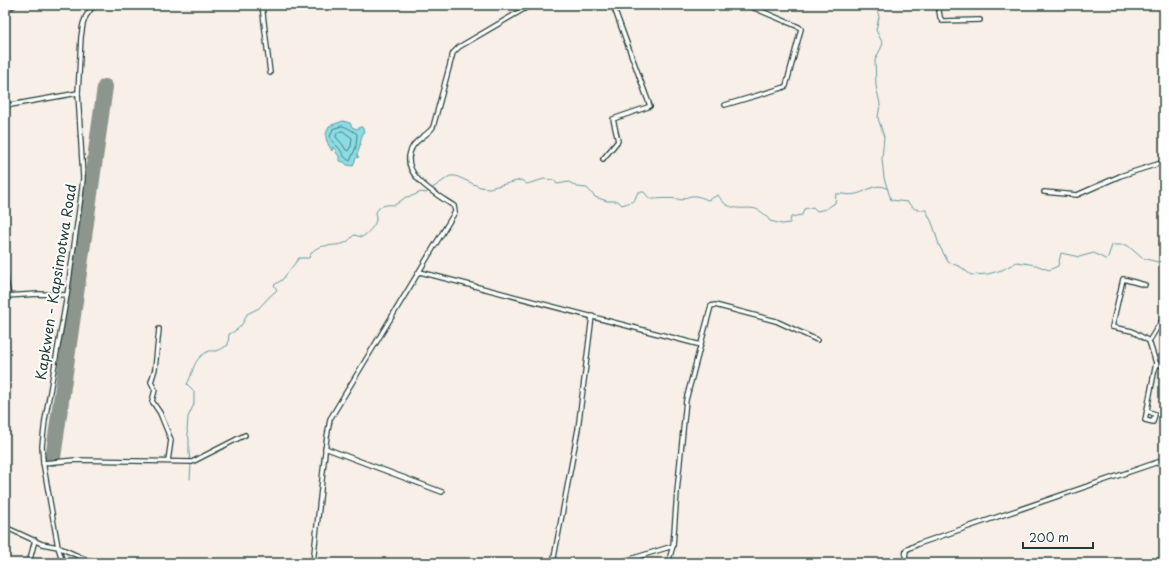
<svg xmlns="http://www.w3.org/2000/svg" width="1169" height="568" viewBox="0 0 1169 568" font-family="'Playpen Sans',sans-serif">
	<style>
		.water { fill: #8bdce4; stroke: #609c9e }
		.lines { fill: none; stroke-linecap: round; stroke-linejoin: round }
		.shore { stroke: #4a7d7a; stroke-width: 1 }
		.stream { stroke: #609c9e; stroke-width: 1 }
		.runway { stroke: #8c968e; stroke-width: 16 }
		.minor-casing { stroke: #1f3d34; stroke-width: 6 }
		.highway-casing { stroke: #1f3d34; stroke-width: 8 }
		.minor { stroke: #fff; stroke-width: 3.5 }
		.highway { stroke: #f4e382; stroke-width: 5 }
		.labels { text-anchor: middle; stroke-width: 4; stroke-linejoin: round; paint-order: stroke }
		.street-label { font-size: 14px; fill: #1f3d34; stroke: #fff }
	</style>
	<rect width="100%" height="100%" fill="#f8efe8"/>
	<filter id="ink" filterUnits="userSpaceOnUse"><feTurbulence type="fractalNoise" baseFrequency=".025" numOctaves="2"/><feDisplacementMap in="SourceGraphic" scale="8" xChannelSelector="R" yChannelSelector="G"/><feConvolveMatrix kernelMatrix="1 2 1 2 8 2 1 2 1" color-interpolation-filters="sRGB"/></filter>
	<g filter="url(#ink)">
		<path class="water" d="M 343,121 L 350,123 L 352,127 L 357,129 L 360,127 L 362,127 L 364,131 C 360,138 361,147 357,155 L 359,157 L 356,158 L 353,166 L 347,165 L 344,162 L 339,161 L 339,156 C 336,154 336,150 333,147 L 332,151 C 330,148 325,139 326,135 C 326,133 328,129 329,126 Z"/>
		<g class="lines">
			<g class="shore">
				<path d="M 342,126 C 346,126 354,132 357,134 L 356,147 L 350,161 C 341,156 344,153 338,147 C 334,143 332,142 330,137 L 333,129 Z"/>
				<polygon points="343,131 352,138 351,146 348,151 346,150 343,145 336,137 337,133"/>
			</g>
			<g class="stream">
				<polyline points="876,5 879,17 876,30 883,44 875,60 876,86 880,104 878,118 884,137 882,159 884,178 891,200 907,202 915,209 926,210 933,225 939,245 948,262 961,267 971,275 988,274 1002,270 1017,262 1036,265 1049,270 1058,266 1061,253 1079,257 1094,253 1107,260 1112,245 1127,245 1142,258 1158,262 1164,257"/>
				<path d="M 431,189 L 450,176 L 456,176 L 480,187 L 489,188 L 521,180 L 527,184 L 544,179 L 554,180 L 557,184 L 569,182 L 577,187 L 587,188 L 595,197 L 607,201 L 618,201 L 622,205 L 634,201 L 638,192 L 644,192 L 650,199 C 661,199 671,197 682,200 C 692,193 698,196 708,200 L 718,195 C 720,198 723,203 727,205 C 746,214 754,199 770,221 L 782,224 L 790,223 L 791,217 L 802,215 L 804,209 L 813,207 L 817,211 L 826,209 L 835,203 L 836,194 C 842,193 850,196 856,194 C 867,192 877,181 888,189"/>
				<path d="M 190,461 L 189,453 L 189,439 L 187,431 L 188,417 L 194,404 L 194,391 L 187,384 C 194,372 192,360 207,352 C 210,350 213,351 216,351 C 221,350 224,347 228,345 L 229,334 C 239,330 243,324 247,314 L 259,308 L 269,297 L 277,290 L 274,285 L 282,280 L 299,258 L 309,258 C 315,240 334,249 347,242 C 349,240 352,237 354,235 L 362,237 C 367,234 375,226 376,220 C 376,217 375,215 376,213 C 378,205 389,204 395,205 L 406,197 L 412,196 L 421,192 L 426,193 L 429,191"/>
				<polyline points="190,479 191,464"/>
			</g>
			<polyline class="runway" points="53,458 105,87"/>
			<defs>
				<g id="minor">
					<polyline points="86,5 92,8"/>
					<polyline points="262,5 270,73"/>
					<polyline points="938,5 940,17 942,21 980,20"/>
					<polyline points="725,105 782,88 786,86 801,29 799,27 747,5"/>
					<polyline points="5,106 78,93"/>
					<polyline points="603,159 618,141 613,119 648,107 650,106 613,5"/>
					<polyline points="1044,192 1077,195 1120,176 1164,162"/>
					<polyline points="420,272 701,345"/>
					<polyline points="5,275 9,296"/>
					<polyline points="1145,285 1123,279 1112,327 1132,331 1149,341 1156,363"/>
					<polyline points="5,296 39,294 67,295"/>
					<polyline points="159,329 155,369 151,382 155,390 152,401 160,413 171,440 168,461"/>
					<polyline points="1149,341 1164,317"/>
					<polyline points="1147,411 1155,414 1153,422 1145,420 1156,363 1164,367"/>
					<polyline points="325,448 442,492"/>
					<polyline points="43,463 76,460 192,462 245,435"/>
					<polyline points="5,527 42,544 58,547 94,563"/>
					<polyline points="29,563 35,540"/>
					<polyline points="63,563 58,547 43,462 42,446 45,420 67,295 81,196 83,178 78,93 81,37 83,24 86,16 94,5"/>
					<path d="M 313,563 L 326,443 L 330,419 L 455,212 L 454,206 C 436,194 396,173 413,146 C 418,138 428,135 433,127 L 453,53 L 459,47 L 531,5"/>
					<polyline points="553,563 578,429 592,316"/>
					<polyline points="617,563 673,546 677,492 686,400 711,306 715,305 776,321 817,340"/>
					<polyline points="668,563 673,546"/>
					<polyline points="906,563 905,559 906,550 918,544 1164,460"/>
				</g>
				<polyline id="highway" points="5,9 13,5"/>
			</defs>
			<use href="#minor" class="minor-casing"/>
			<use href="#highway" class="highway-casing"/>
			<use href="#minor" class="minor"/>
			<use href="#highway" class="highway"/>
		</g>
	</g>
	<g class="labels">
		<g class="street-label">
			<text transform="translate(56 282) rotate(-81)" y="5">Kapkwen - Kapsimotwa Road</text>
		</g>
	</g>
	<rect width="1169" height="568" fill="none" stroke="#fff" stroke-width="20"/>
	<rect x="10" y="10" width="1149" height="548" fill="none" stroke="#1f3d34" stroke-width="1.5" filter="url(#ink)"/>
	<path d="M1023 542v6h70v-6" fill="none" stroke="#1f3d34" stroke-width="2"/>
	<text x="1029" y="542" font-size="12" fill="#1f3d34" stroke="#ffffff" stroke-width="3" paint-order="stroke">200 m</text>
</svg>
